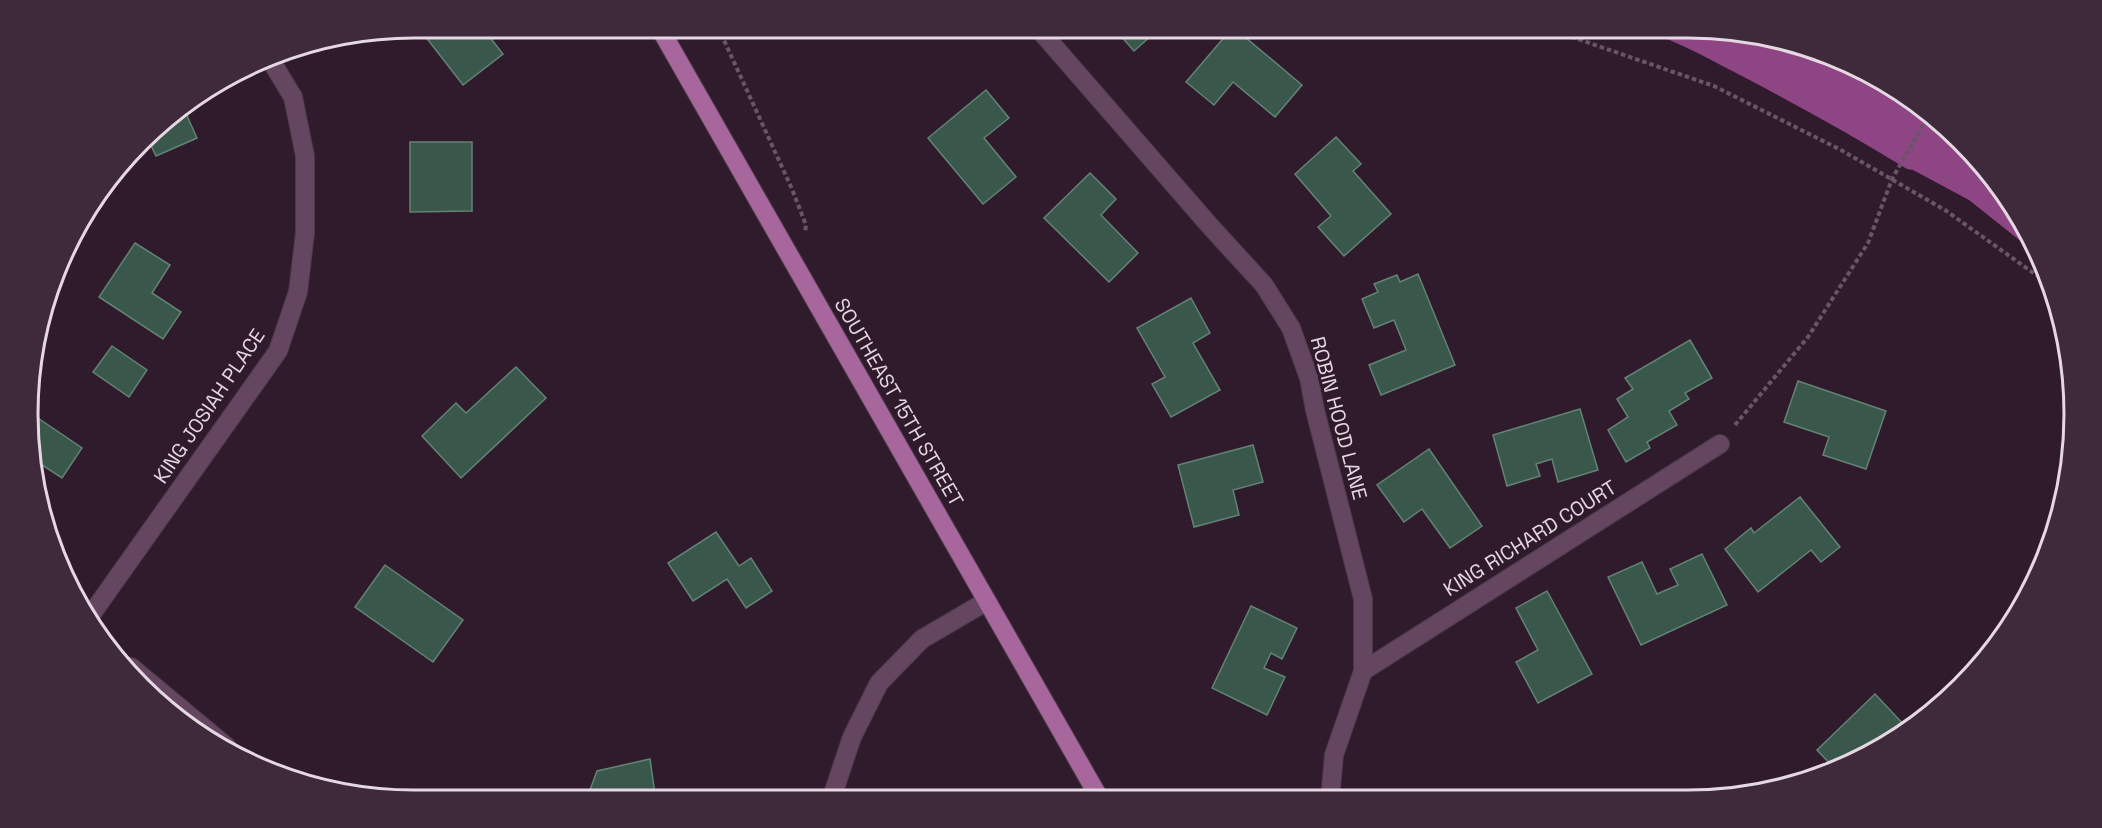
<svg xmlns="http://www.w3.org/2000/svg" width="2102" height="828" viewBox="0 0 2102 828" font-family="'Space Grotesk',sans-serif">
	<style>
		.water { fill: #8e4583 }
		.building { fill: #39574b; stroke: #638375; stroke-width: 1.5 }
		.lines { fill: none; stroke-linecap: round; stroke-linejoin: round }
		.minor-casing { stroke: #4c3948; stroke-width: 20 }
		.major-casing { stroke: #4c3948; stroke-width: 20 }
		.path { stroke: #685664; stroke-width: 4; stroke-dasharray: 4.5 3; stroke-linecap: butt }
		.minor { stroke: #654660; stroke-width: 18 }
		.major { stroke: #a7679c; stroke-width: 18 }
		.labels { text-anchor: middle; stroke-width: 6; stroke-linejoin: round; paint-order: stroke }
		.street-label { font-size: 20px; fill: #e5d8e2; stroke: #2f1b2b }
		.rim { fill: none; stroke: #e5d8e2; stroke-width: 3 }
	</style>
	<rect width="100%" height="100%" fill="#2f1b2b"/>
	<path class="water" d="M 1631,27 L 1688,27 L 1812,47 L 1943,123 L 2035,243 L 2038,255 L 1969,200 L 1913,170 L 1907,169 C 1852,135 1797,105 1740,75 C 1705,57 1669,36 1631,27 Z"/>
	<g class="building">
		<polygon points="418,27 482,27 503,54 463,85"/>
		<polygon points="1113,27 1161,27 1134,51"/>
		<polygon points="1233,27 1302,85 1275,117 1233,82 1214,105 1186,82"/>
		<polygon points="986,90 1009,118 984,138 1016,177 983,204 928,138"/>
		<polygon points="184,109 197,138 156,156 147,137 159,123"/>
		<polygon points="1336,137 1361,164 1353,171 1391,214 1344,256 1318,227 1331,216 1295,174"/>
		<polygon points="410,142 472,142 472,211 410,212"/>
		<polygon points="1090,173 1116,199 1101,215 1138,253 1109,282 1044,218"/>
		<polygon points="135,243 170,265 152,293 181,312 163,339 99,297"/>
		<polygon points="1418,274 1455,365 1381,395 1369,365 1406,350 1394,320 1374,328 1362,299 1378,292 1374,284 1397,275 1400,282"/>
		<polygon points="1191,298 1210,333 1193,343 1220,390 1171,417 1152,384 1165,377 1137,328"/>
		<polygon points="1690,340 1712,378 1685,393 1689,399 1669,411 1677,425 1647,442 1650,448 1626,462 1608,430 1628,417 1617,399 1633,389 1625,378"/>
		<polygon points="112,346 147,370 129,397 93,372"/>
		<polygon points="516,367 546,398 461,478 422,436 456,403 466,413"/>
		<polygon points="1798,381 1886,411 1866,469 1823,455 1829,437 1784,422"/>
		<polygon points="1580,409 1598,470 1558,482 1552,459 1536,464 1540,476 1507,486 1493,435"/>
		<polygon points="32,414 82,448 62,478 33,459"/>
		<polygon points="1253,445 1263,482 1233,490 1239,515 1194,527 1178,465"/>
		<polygon points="1429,449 1482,526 1450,548 1422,509 1404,522 1377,485"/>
		<polygon points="1800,497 1840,547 1821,562 1811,550 1758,592 1725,549 1751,528 1754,533"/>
		<polygon points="716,532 739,566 751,558 772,591 746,608 727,579 693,601 668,563"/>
		<polygon points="1702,554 1727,605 1641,645 1608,577 1642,562 1657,594 1678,585 1670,569"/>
		<polygon points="385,565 463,620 433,662 355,607"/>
		<polygon points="1547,591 1592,674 1538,703 1516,662 1538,650 1516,608"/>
		<polygon points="1251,606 1297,628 1282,659 1271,653 1264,668 1285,677 1267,715 1212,688"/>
		<polygon points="1958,688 1946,702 1943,695"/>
		<polygon points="1875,694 1907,728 1837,771 1817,750"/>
		<polygon points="650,759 655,794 617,800 586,801 597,771"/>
	</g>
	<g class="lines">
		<defs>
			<g id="minor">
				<polyline points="1037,27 1210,226 1264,285 1291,328 1309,378 1315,410 1363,599 1363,671 1334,755 1330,799"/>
				<polyline points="88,619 278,351 298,292 305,233 305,156 293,97 270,59"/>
				<polyline points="131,667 227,747"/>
				<polyline points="1363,671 1720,444"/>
				<polyline points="831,800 852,737 879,683 922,639 987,601"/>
			</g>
			<polyline id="major" points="659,27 1100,799"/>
		</defs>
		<use href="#minor" class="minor-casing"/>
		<use href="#major" class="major-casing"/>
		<g class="path">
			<polyline points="718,27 792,189 806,225 805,232"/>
			<polyline points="1543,27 1714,86 1841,150 1945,210 2046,282"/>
			<polyline points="1735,425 1808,337 1868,243 1892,179 1929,115"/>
		</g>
		<use href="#minor" class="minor"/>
		<use href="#major" class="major"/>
	</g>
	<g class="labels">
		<g class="street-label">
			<text transform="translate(899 402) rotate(60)" y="7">SOUTHEAST 15TH STREET</text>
			<text transform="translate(209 406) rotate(-56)" y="7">KING JOSIAH PLACE</text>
			<text transform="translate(1339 418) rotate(75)" y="7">ROBIN HOOD LANE</text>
			<text transform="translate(1530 538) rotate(-32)" y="7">KING RICHARD COURT</text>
		</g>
	</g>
	<path d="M0 0H2102V828H0ZM414 38H1688A376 376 0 0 1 2064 414V414A376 376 0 0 1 1688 790H414A376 376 0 0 1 38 414V414A376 376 0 0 1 414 38Z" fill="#3e2a3a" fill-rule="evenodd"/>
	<path class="rim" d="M414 38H1688A376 376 0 0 1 2064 414V414A376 376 0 0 1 1688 790H414A376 376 0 0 1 38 414V414A376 376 0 0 1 414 38Z"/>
</svg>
